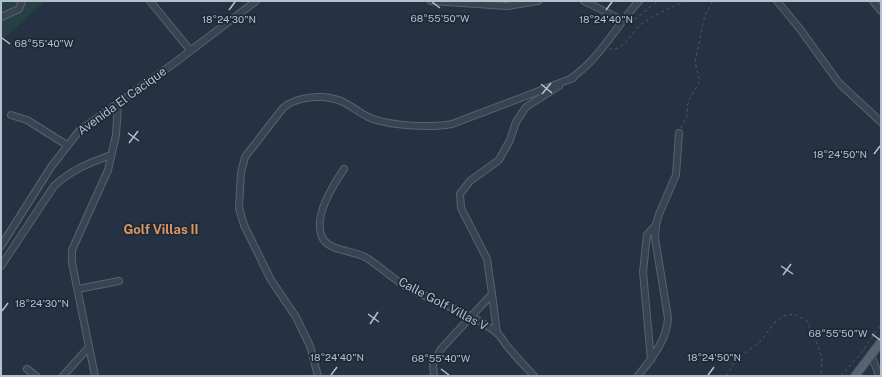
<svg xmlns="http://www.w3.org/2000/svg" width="882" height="377" viewBox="0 0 882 377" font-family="'Public Sans',sans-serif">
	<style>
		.green { fill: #274044 }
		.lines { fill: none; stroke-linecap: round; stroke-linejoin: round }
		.minor-casing { stroke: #57626f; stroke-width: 8 }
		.major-casing { stroke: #434d5b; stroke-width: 10 }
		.path { stroke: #455d60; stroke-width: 1; stroke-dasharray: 3 3; stroke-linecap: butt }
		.minor { stroke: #394452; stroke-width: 6 }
		.major { stroke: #576372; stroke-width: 8 }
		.ticks { fill: none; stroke: #b6bfcc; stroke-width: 1.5 }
		.labels { text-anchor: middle; stroke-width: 3.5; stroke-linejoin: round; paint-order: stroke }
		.street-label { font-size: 12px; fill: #b6bfcc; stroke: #1e2938 }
		.neighbourhood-label { font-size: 13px; font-weight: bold; fill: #db9763; stroke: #1e2938 }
		.ticks-label { font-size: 10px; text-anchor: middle; fill: #b6bfcc; stroke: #1e2938; stroke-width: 3.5; stroke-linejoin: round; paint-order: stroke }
	</style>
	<rect width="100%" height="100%" fill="#253243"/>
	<polygon class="green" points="1,1 45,1 1,41"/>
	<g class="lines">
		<defs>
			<g id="minor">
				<polyline points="150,1 190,50"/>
				<polyline points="431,1 507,6 538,1"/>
				<polyline points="584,1 622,20"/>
				<polyline points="777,1 800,29 839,83 881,122"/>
				<polyline points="873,1 881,11"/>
				<polyline points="1,17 19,9 22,1"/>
				<path d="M 570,79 C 599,60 616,26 639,1"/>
				<polyline points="11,115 27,120 67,145"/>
				<path d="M 344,169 C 333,185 313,217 322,237 C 328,251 352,250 365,257 C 379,265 390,277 404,285 C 433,303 469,311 496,332 C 501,336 504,342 507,346 C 516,357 525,366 534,376"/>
				<polyline points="1,246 51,167 79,131 173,64 256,1"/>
				<path d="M 1,266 L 54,186 C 71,170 89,163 111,155"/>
				<polyline points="78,289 119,281"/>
				<polyline points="492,294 497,333"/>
				<polyline points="871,354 879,376"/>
				<polyline points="651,360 643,272 647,235 656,225"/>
				<polyline points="27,369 36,376"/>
				<polyline points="63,376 89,347"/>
				<polyline points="95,376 72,263 72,250 108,170 116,135 118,104"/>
				<path d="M 318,376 L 310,346 L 296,317 L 271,280 L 244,225 L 239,208 L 241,173 L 245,157 L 283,108 C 297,96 324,94 341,101 C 353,106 361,115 373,119 C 394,126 431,128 452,124 L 573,78"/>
				<polyline points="434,376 433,364 441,349 492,294 487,259 461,208 460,194 470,181 499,160 510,140 516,122 526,107 559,86"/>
				<path d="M 638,376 C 652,358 667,340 668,318 L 655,238 L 656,225 L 659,214 L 676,175 L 679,133"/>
			</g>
			<polyline id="major" points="855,376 881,342"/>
		</defs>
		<use href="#minor" class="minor-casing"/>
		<use href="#major" class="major-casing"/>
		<g class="path">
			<polyline points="630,23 658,1"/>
			<path d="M 609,49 C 624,51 630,35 639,26 C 653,15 670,8 686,1"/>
			<polyline points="681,128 688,113 687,108 689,100 700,81 695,62 705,15 713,1"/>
			<polyline points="726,376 736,360 761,341 774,323 784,316 794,314 807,321 816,341 822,358 821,376"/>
			<polyline points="841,376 862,352 881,324"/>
		</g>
		<use href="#minor" class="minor"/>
		<use href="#major" class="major"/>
	</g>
	<path class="ticks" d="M 432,2 L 440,8M 229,10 L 235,2M 606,10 L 612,2M 2,38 L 10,44M 541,84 L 552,93M 542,94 L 551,83M 128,133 L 139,141M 129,143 L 138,131M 874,154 L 880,146M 781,266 L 793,274M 783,275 L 791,264M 2,311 L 8,303M 368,314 L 379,322M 370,324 L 378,312M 872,334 L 880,340M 441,369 L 449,375M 331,375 L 337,367M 708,375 L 714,367"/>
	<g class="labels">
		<g class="street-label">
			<text transform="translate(122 101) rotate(-36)" y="4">Avenida El Cacique</text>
			<text transform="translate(443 304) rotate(28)" y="4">Calle Golf Villas V</text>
		</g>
		<g class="neighbourhood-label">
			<text x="161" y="234">Golf Villas II</text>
		</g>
	</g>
	<g class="ticks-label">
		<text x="440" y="22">68°55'50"W</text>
		<text x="229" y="23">18°24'30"N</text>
		<text x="606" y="23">18°24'40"N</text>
		<text x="44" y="47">68°55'40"W</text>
		<text x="840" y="158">18°24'50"N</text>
		<text x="42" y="307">18°24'30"N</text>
		<text x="838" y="337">68°55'50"W</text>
		<text x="337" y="361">18°24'40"N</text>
		<text x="714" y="361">18°24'50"N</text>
		<text x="441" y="362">68°55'40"W</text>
	</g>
	<rect width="882" height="377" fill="none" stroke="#b6bfcc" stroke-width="4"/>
</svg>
